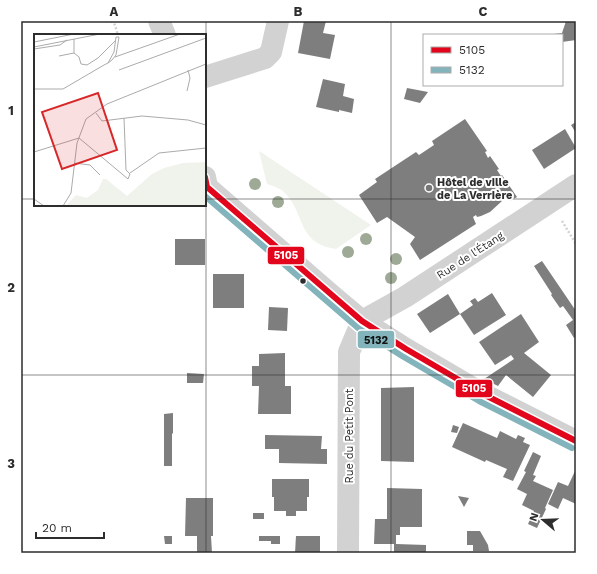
<svg xmlns="http://www.w3.org/2000/svg" width="597" height="574" viewBox="0 0 597 574" font-family="'Work Sans',sans-serif">
	<style>
		.green { fill: #eff3ec }
		.building { fill: #7e7e7e }
		.lines { fill: none; stroke-linecap: round; stroke-linejoin: round }
		.path { stroke: #d2d2d2; stroke-width: 2.5; stroke-dasharray: 2 2; stroke-linecap: butt }
		.minor { stroke: #d2d2d2; stroke-width: 22 }
		.bus-1-casing { stroke: #fff; stroke-width: 9 }
		.bus-2-casing { stroke: #fff; stroke-width: 9 }
		.bus-1 { stroke: #e3051b; stroke-width: 6 }
		.bus-2 { stroke: #83b3bb; stroke-width: 6 }
		.tree { fill: #9eaa96 }
		.grid { fill: none; stroke: #2d2d2d; stroke-width: 1; stroke-opacity: 0.55 }
		.poi-dot { fill: #767676; stroke: #fff; stroke-width: 1.5 }
		.bus-dot { fill: #2d2d2d; stroke: #fff; stroke-width: 1.5 }
		.labels { text-anchor: middle; stroke-width: 4; stroke-linejoin: round; paint-order: stroke }
		.poi-label { font-size: 11px; font-weight: bold; fill: #2d2d2d; stroke: #fff; text-anchor: start }
		.street-label { font-size: 11px; fill: #2d2d2d; stroke: #fff }
		.inset-road { fill: none; stroke: #ababab; stroke-width: 1 }
		.view { fill: #d62828; fill-opacity: 0.15; stroke: #d62828; stroke-width: 2 }
		.inset-edge { fill: none; stroke: #2d2d2d; stroke-width: 2 }
		.line-badge { stroke: #fff; stroke-width: 1.5 }
		.badge-label { font-size: 11px; text-anchor: middle; font-weight: bold; fill: #fff }
		.pale-badge-label { font-size: 11px; text-anchor: middle; font-weight: bold; fill: #111 }
		.neatline { fill: none; stroke: #2d2d2d; stroke-width: 1.5 }
		.grid-label { font-size: 13px; text-anchor: middle; font-weight: bold; fill: #2d2d2d }
	</style>
	<rect width="100%" height="100%" fill="#fff"/>
	<path class="green" d="M 259,151 L 371,225 L 336,249 C 296,243 306,213 284,192 C 280,188 273,186 267,184 Z"/>
	<g class="building">
		<polygon points="304,21 326,21 323,33 335,35 330,59 298,53"/>
		<polygon points="566,21 576,21 576,40 562,42 562,35 554,35 554,34 562,33"/>
		<polygon points="323,79 345,84 343,96 354,99 352,113 339,110 339,112 316,107"/>
		<polygon points="407,88 428,92 420,103 404,99"/>
		<polygon points="465,119 487,151 485,152 488,158 490,156 499,169 497,170 501,176 502,175 517,197 510,201 506,196 501,199 502,201 490,212 481,216 477,217 476,215 473,217 476,224 420,260 410,244 415,237 387,217 377,223 359,195 377,182 375,179 416,152 419,155 434,145 432,141"/>
		<polygon points="576,122 576,133 571,125"/>
		<polygon points="565,129 576,148 544,169 532,150"/>
		<rect x="175" y="239" width="30" height="26"/>
		<polygon points="542,261 576,311 576,337 574,338 566,325 573,320 563,306 560,308 551,295 552,294 534,266"/>
		<rect x="213" y="274" width="31" height="34"/>
		<polygon points="492,293 506,315 474,335 460,314 473,305 470,301 475,298 478,302"/>
		<polygon points="448,294 460,314 430,333 417,314"/>
		<polygon points="269,307 288,308 287,331 268,330"/>
		<polygon points="521,314 539,342 524,353 551,375 533,397 506,375 498,386 484,379 514,359 511,355 495,365 479,342"/>
		<polygon points="285,353 285,386 291,386 291,414 258,414 259,386 252,386 252,366 259,366 259,354"/>
		<polygon points="187,373 204,374 203,383 187,383"/>
		<polygon points="414,387 414,462 381,461 381,388"/>
		<polygon points="173,413 173,433 172,434 172,466 164,466 164,414"/>
		<polygon points="463,423 497,438 500,431 516,439 518,435 525,438 523,442 530,445 513,481 503,477 507,469 486,460 485,462 452,447"/>
		<polygon points="453,425 459,427 457,433 451,432"/>
		<polygon points="265,435 322,436 321,449 327,449 327,464 279,463 279,449 265,449"/>
		<polygon points="533,452 541,456 533,475 536,476 533,481 553,490 545,508 546,509 537,528 528,524 534,511 522,505 527,494 517,489 526,472 524,471"/>
		<polygon points="576,469 576,504 563,498 558,509 548,504 558,482 568,486"/>
		<polygon points="272,479 309,479 309,497 307,497 307,511 296,511 296,516 286,516 286,511 274,511 274,497 272,497"/>
		<polygon points="387,488 422,489 422,527 400,527 400,535 396,535 396,544 426,545 426,553 394,553 394,544 374,544 375,519 387,519"/>
		<polygon points="458,496 469,498 464,507"/>
		<polygon points="186,498 213,498 213,536 211,536 212,553 197,553 197,536 185,536"/>
		<rect x="253" y="513" width="11" height="6"/>
		<polygon points="467,531 480,531 488,545 489,551 473,551 473,545 467,545"/>
		<polygon points="164,536 172,536 172,544 165,544"/>
		<polygon points="259,536 280,536 280,544 271,544 271,541 259,541"/>
		<polygon points="296,536 320,536 320,553 295,553"/>
	</g>
	<g class="lines">
		<g class="path">
			<polyline points="111,21 115,25 118,35"/>
			<polyline points="562,221 576,244"/>
		</g>
		<g class="minor">
			<polyline points="159,21 165,35"/>
			<polyline points="205,77 265,58 271,52 278,21"/>
			<polyline points="205,177 207,187 329,293 362,321 406,349 483,394 576,441"/>
			<polyline points="362,321 405,297 576,185"/>
			<polyline points="348,553 349,352 362,321"/>
		</g>
		<defs>
			<polyline id="bus-1" points="205,177 207,187 362,321 406,349 483,394 576,441"/>
			<polyline id="bus-2" points="205,196 358,328 402,356 479,401 572,448"/>
		</defs>
		<use href="#bus-1" class="bus-1-casing"/>
		<use href="#bus-2" class="bus-2-casing"/>
		<use href="#bus-1" class="bus-1"/>
		<use href="#bus-2" class="bus-2"/>
	</g>
	<g class="tree">
		<circle cx="255" cy="184" r="6"/>
		<circle cx="278" cy="202" r="6"/>
		<circle cx="366" cy="239" r="6"/>
		<circle cx="348" cy="252" r="6"/>
		<circle cx="396" cy="259" r="6"/>
		<circle cx="391" cy="278" r="6"/>
	</g>
	<path class="grid" d="M 206,21 L 206,553M 391,21 L 391,553M 21,199 L 35,199M 205,199 L 576,199M 21,375 L 576,375"/>
	<circle class="poi-dot" cx="429" cy="188" r="4"/>
	<circle class="bus-dot" cx="303" cy="281" r="3.5"/>
	<g class="labels">
		<g class="poi-label">
			<text x="437" y="186">Hôtel de ville<tspan x="437" dy="13">de La Verrière</tspan></text>
		</g>
		<g class="street-label">
			<text transform="translate(470 255) rotate(-33)" y="4">Rue de l'Étang</text>
			<text transform="translate(349 436) rotate(-90)" y="4">Rue du Petit Pont</text>
		</g>
	</g>
	<g transform="translate(34 34)">
		<rect width="172" height="172" fill="#fff"/>
		<path d="M 172,128 L 172,172 L 32,172 L 42,161 L 53,164 L 64,156 L 69,145 L 72,145 L 93,162 L 118,140 L 130,134 L 149,129 Z" fill="#eff3ec"/>
		<path class="inset-road" d="M 14,0 L 31,0M 0,8 L 40,0M 0,13 L 66,0M 0,15 L 26,11 L 33,6M 40,19 L 45,23 L 47,30 L 53,31 L 64,24 L 82,6M 25,22 L 40,19 L 40,5M 81,23 L 146,0M 85,36 L 172,4M 0,55 L 29,55 L 70,31 L 74,29 L 78,26 L 82,21 L 85,3 L 82,3 L 80,18 L 74,29M 153,57 L 156,44 L 154,36M 62,79 L 68,87 L 108,82 L 154,86 L 172,91M 45,104 L 94,145 L 96,140 L 92,136 L 90,84M 0,118 L 45,104M 40,129 L 56,131 L 66,141M 96,139 L 125,119 L 172,114M 0,165 L 10,172M 29,172 L 37,159 L 43,109 L 52,85 L 73,70 L 172,30"/>
		<path class="view" d="M 64,59 L 83,116 L 28,135 L 8,78 Z"/>
		<rect width="172" height="172" class="inset-edge"/>
	</g>
	<g class="line-badge">
		<rect x="267" y="246" width="38" height="19" rx="4" fill="#e3051b"/>
		<rect x="357" y="330" width="38" height="19" rx="4" fill="#83b3bb"/>
		<rect x="455" y="379" width="38" height="19" rx="4" fill="#e3051b"/>
	</g>
	<g class="badge-label">
		<text x="286" y="259">5105</text>
		<text x="474" y="392">5105</text>
	</g>
	<g class="pale-badge-label">
		<text x="376" y="344">5132</text>
	</g>
	<rect width="597" height="574" fill="none" stroke="#ffffff" stroke-width="44"/>
	<rect x="423" y="34" width="140" height="52" fill="#ffffff" stroke="#ababab"/>
	<rect x="431" y="47" width="20" height="6" fill="#e3051b" stroke="#ababab"/>
	<text x="459" y="54" font-size="12" fill="#2d2d2d">5105</text>
	<rect x="431" y="67" width="20" height="6" fill="#83b3bb" stroke="#ababab"/>
	<text x="459" y="74" font-size="12" fill="#2d2d2d">5132</text>
	<g transform="translate(543 520) rotate(289)" stroke="#ffffff" stroke-width="3" paint-order="stroke">
	<path d="M0-3L7 15L0 10L-7 15Z" fill="#2d2d2d"/>
	<text y="-6" font-size="11" font-weight="bold" text-anchor="middle" fill="#2d2d2d">N</text>
	</g>
	<path d="M36 532v6h68v-6" fill="none" stroke="#2d2d2d" stroke-width="2"/>
	<text x="42" y="532" font-size="12" fill="#2d2d2d" stroke="#ffffff" stroke-width="3" paint-order="stroke">20 m</text>
	<rect x="22" y="22" width="553" height="530" class="neatline"/>
	<g class="grid-label">
		<text x="114" y="16">A</text>
		<text x="298" y="16">B</text>
		<text x="483" y="16">C</text>
		<text x="11" y="115">1</text>
		<text x="11" y="292">2</text>
		<text x="11" y="468">3</text>
	</g>
</svg>
